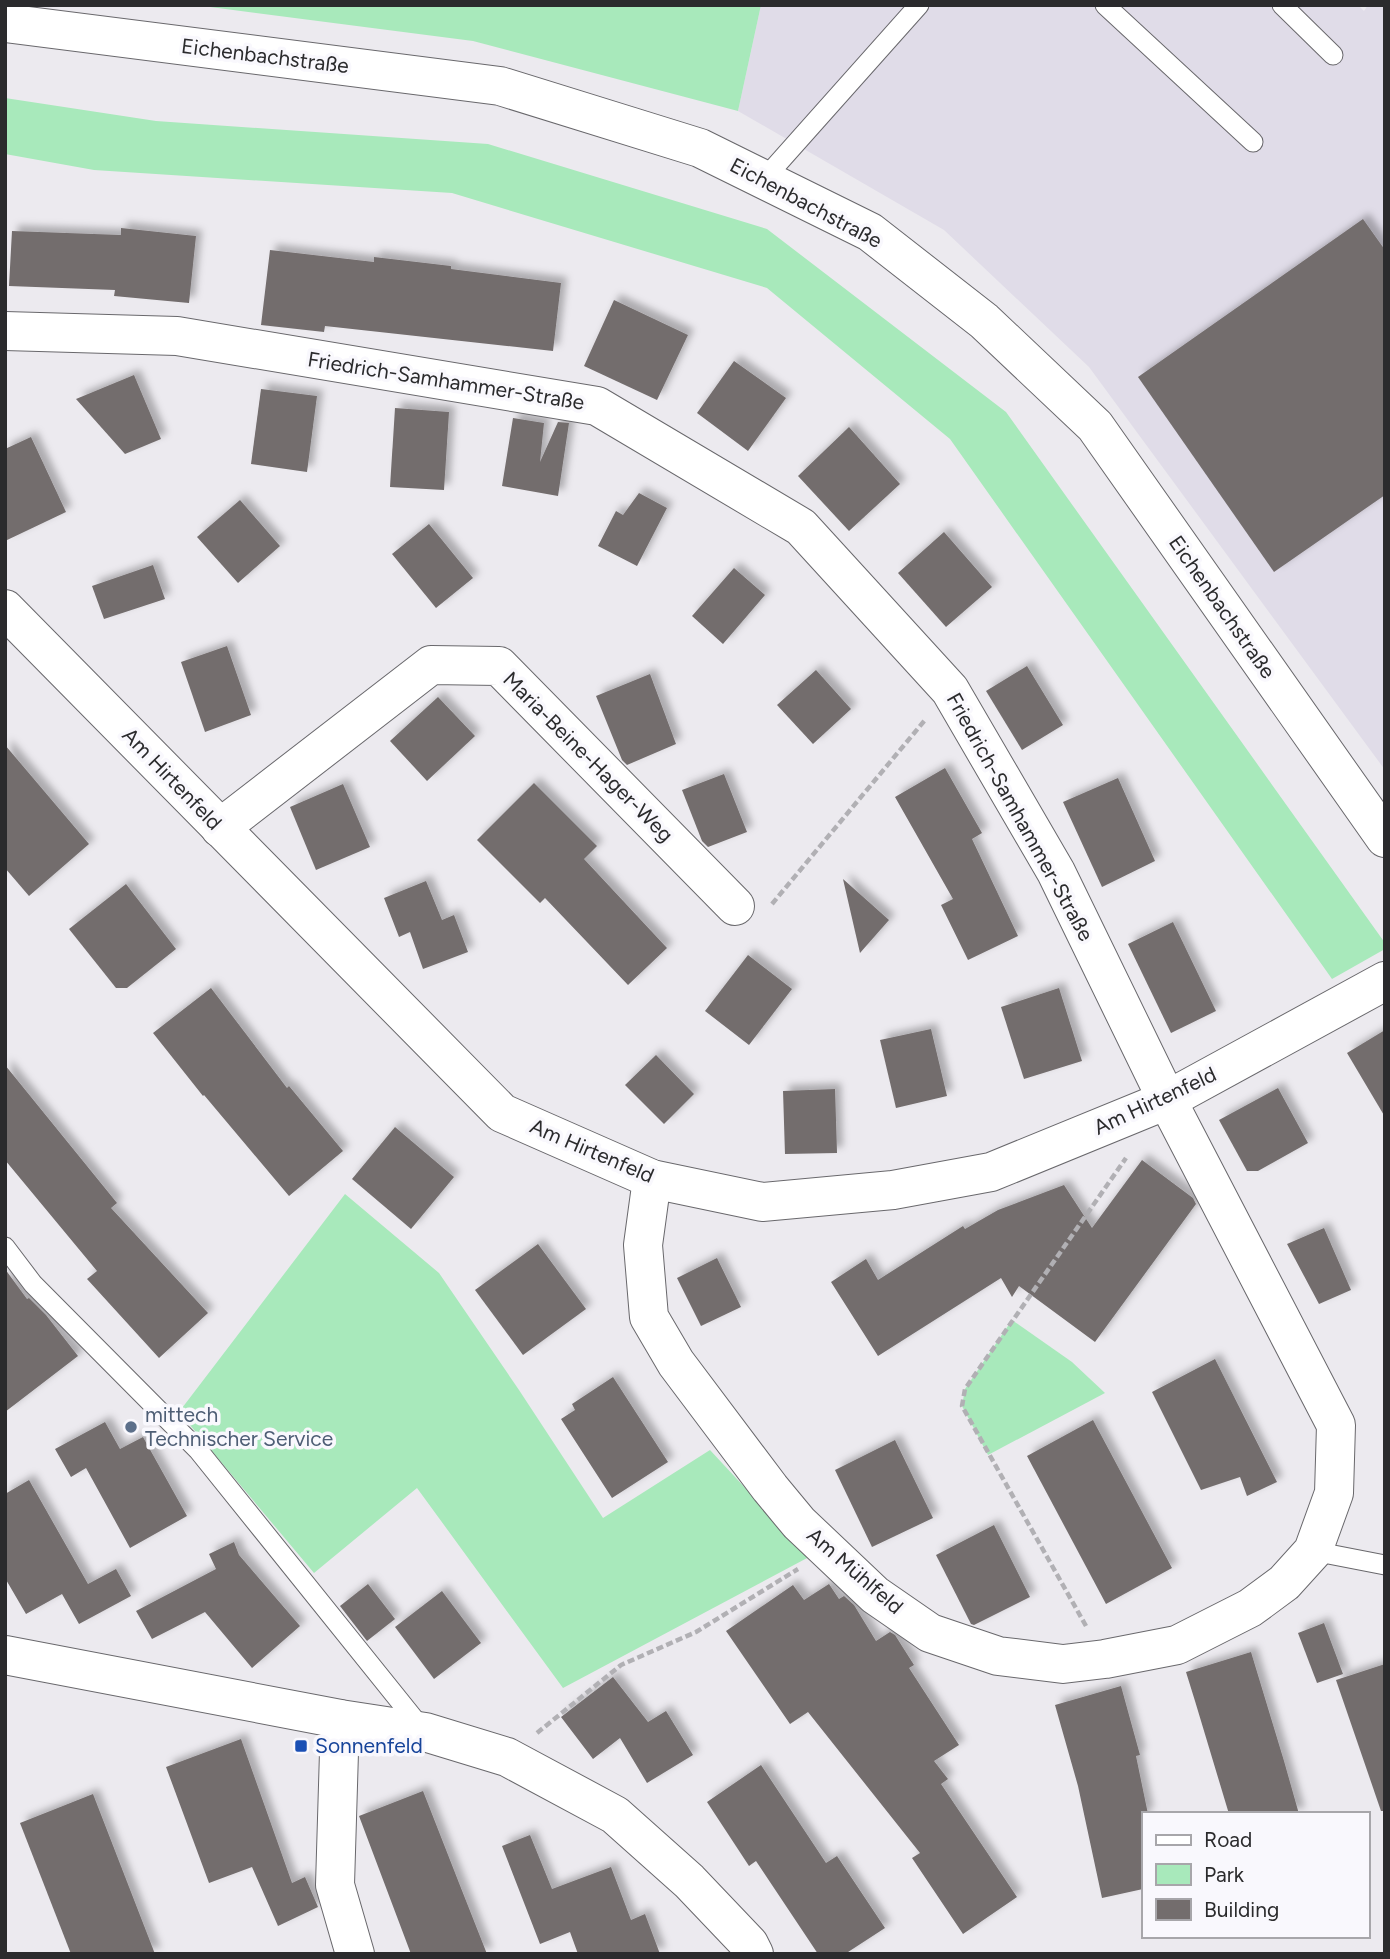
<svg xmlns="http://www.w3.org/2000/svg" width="1390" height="1959" viewBox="0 0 1390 1959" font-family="Figtree,sans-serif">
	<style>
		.built { fill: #e0dce8 }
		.green { fill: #a8e9bb }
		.building { fill: #736d6d; filter: url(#shadow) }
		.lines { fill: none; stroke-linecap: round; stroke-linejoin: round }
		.service-casing { stroke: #69686c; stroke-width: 21 }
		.minor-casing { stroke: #69686c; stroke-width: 40 }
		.tertiary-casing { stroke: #69686c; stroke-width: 40 }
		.path { stroke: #b1b0b4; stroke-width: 4.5; stroke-dasharray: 7 3.5; stroke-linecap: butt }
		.service { stroke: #fff; stroke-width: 19 }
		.minor { stroke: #fff; stroke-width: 38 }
		.tertiary { stroke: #fff; stroke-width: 38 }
		.service-dot { fill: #5c6f8a; stroke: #f9f8fd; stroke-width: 2.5 }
		.transit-dot { fill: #1a4fb4; stroke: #f9f8fd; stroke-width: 2.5 }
		.labels { text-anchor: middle; stroke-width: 7; stroke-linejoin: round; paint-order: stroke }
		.street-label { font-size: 21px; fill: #2b2b2d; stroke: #f9f8fd }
		.service-label { font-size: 21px; fill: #4e5e75; stroke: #f9f8fd; text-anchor: start }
		.transit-label { font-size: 21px; fill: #164399; stroke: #f9f8fd; text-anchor: start }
	</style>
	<defs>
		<filter id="shadow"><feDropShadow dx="6" dy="-6" stdDeviation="3.5" flood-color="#0004"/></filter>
	</defs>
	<rect width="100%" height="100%" fill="#eceaef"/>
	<polygon class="built" points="761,5 1358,5 1364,11 1368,5 1385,5 1385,770 1089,367 944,230 738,111"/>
	<g class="green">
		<polygon points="195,5 761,5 738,111 473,41"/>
		<polygon points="5,98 156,121 488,144 767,229 1006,412 1385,943 1385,949 1332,979 950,439 767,288 452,193 94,170 5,154"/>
		<polygon points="345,1194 439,1273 519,1390 603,1518 710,1450 809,1557 563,1688 417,1488 314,1573 179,1412"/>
		<polygon points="1012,1320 1072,1362 1105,1393 988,1455 962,1406 965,1389"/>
	</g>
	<g class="building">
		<polygon points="1363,219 1385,250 1385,495 1274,572 1138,377"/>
		<polygon points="121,228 196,236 189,303 114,296 115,290 9,286 12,231 121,235"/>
		<polygon points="270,250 374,262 374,257 451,266 451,269 561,283 553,351 325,326 324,332 261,325"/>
		<polygon points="614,300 688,335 657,400 584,366"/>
		<polygon points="734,361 786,398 748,451 697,413"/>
		<polygon points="134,375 161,439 125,454 76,399"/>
		<polygon points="261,389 317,396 307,472 251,464"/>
		<polygon points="395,408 449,412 444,490 390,487"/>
		<polygon points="513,418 544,423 540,462 558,422 569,423 558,496 502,486"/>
		<polygon points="849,427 900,484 849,531 798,476"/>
		<polygon points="31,437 66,512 5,541 5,449"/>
		<polygon points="639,493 667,508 637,566 598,546 616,511 623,515"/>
		<polygon points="240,500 280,546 238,583 197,537"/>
		<polygon points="429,524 473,578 436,608 392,554"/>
		<polygon points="944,532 992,587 946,627 898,573"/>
		<polygon points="153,565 165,599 104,619 92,586"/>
		<polygon points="734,568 765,595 723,644 692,616"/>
		<polygon points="227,646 251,715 205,732 181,662"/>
		<polygon points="1027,666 1063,725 1022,750 986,691"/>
		<polygon points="816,670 851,709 813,744 777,705"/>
		<polygon points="650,674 676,744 627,765 622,760 596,696"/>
		<polygon points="438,697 475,736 427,781 390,741"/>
		<polygon points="5,745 89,844 29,896 5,868"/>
		<polygon points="945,768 982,833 972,839 1018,936 968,960 941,905 953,899 895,797"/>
		<polygon points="724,774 747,832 708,847 702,841 682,790"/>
		<polygon points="1118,778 1155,861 1102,887 1063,802"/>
		<polygon points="534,783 597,846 584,859 667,948 628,985 545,898 540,903 477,840"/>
		<polygon points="343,784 370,847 316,870 290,807"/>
		<polygon points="843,879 889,920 860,953"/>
		<polygon points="426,881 442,920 454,915 468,952 423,969 410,932 399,937 384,898"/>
		<polygon points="126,884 176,949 127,988 116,988 69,929"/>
		<polygon points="1173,922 1216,1011 1171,1033 1128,944"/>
		<polygon points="748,955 792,989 749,1045 705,1011"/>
		<polygon points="211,988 287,1088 289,1086 343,1151 289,1196 204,1095 203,1096 153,1033"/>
		<polygon points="1059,988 1082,1061 1024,1079 1001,1007"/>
		<polygon points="931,1029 947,1096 896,1108 880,1040"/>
		<polygon points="1385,1030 1385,1117 1347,1053"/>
		<polygon points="656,1055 694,1094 664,1124 625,1085"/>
		<polygon points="5,1065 117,1203 111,1208 208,1313 159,1358 87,1279 97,1271 5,1160"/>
		<polygon points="1278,1088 1308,1143 1258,1171 1247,1171 1219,1120"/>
		<polygon points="835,1089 837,1153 785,1154 783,1091"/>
		<polygon points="395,1127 454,1177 411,1229 352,1179"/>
		<polygon points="1142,1160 1193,1198 1196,1204 1095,1342 1019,1286 1012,1297 1001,1278 878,1356 831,1282 866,1259 878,1280 963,1226 965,1229 998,1210 1064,1185 1092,1228"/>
		<polygon points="1324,1228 1351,1290 1319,1304 1287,1244"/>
		<polygon points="538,1244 586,1309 523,1355 475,1290"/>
		<polygon points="717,1258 741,1307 701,1326 677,1278"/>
		<polygon points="5,1269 27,1299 29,1298 46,1315 78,1356 5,1412"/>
		<polygon points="1215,1359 1277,1482 1247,1496 1240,1477 1201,1490 1152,1392"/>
		<polygon points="613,1377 668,1462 612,1498 561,1419 575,1410 572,1404"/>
		<polygon points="1093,1420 1172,1568 1106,1604 1027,1456"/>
		<polygon points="105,1422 120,1449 143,1437 187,1516 130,1548 86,1468 71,1477 55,1449"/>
		<polygon points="895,1440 933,1518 872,1547 835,1470"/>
		<polygon points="29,1480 88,1584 116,1569 131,1596 79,1624 62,1594 26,1614 5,1578 5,1494"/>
		<polygon points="994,1525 1030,1597 974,1625 971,1624 936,1555"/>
		<polygon points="234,1542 239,1555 300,1626 252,1668 205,1612 152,1639 136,1611 216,1569 209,1554"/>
		<polygon points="368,1584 395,1619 367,1641 340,1606"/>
		<polygon points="829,1584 839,1599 844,1596 854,1605 876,1641 890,1632 895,1635 914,1665 909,1668 959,1745 934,1761 948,1779 941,1784 1017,1897 963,1934 912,1858 920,1853 808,1712 790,1724 726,1631 793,1585 804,1600"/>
		<polygon points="442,1591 481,1643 434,1679 395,1627"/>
		<polygon points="1324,1623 1343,1674 1317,1683 1298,1633"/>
		<polygon points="1251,1652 1284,1761 1299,1814 1229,1814 1195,1701 1186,1672"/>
		<polygon points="1385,1664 1385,1811 1381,1811 1336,1680"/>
		<polygon points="613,1677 648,1722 666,1711 693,1755 647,1783 620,1738 593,1759 561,1717"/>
		<polygon points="1121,1686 1140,1755 1136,1756 1148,1814 1143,1814 1143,1889 1102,1898 1078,1786 1055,1705"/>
		<polygon points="241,1739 292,1883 305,1877 318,1907 278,1926 252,1867 209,1883 166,1767"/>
		<polygon points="761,1765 826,1863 837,1856 885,1928 845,1954 818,1954 756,1861 749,1866 707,1802"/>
		<polygon points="423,1791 459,1883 487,1954 411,1954 359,1816"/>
		<polygon points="93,1794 155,1954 71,1954 20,1823"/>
		<polygon points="530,1835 552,1889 611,1867 631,1920 645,1914 660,1954 578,1954 570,1932 540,1944 502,1846"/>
	</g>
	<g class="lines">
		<defs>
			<g id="service">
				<polyline points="1105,5 1253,142"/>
				<polyline points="1282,5 1333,55"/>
				<polyline points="764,179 919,5"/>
				<polyline points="5,1247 33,1284 198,1450 423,1730"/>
				<polyline points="1313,1551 1385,1565"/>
			</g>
			<g id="minor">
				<polyline points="5,331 177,336 597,406 801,527 950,690 1056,872 1167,1100 1336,1425 1334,1493 1313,1551 1284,1583 1250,1608 1177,1645 1105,1659 1063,1664 998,1656 930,1633 875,1595 799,1523 770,1488 676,1363 649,1317 643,1245 652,1179"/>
				<polyline points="5,609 502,1113 652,1179 762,1202 893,1190 991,1172 1167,1100 1385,981"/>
				<polyline points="220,828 431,665 499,666 735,906"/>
				<polyline points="5,1655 340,1719 425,1732 507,1757 615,1815 689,1881 749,1944 754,1954"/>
				<polyline points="340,1719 335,1885 355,1954"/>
			</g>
			<polyline id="tertiary" points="5,23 500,86 700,148 870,232 984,321 1095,426 1385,838"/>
		</defs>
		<use href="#service" class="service-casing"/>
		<use href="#minor" class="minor-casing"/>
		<use href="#tertiary" class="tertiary-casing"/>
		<g class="path">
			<polyline points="772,904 925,720"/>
			<polyline points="1086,1626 962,1406 965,1389 1126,1158"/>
			<polyline points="537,1733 621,1665 696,1632 798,1569"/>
		</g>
		<use href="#service" class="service"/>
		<use href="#minor" class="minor"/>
		<use href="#tertiary" class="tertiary"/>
	</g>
	<circle class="service-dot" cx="131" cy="1427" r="7"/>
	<rect class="transit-dot" x="294" y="1739" width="14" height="14" rx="3.5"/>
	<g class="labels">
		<g class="street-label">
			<text transform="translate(265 56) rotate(7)" y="7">Eichenbachstraße</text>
			<text transform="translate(806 203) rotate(28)" y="7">Eichenbachstraße</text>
			<text transform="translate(446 381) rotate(9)" y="7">Friedrich-Samhammer-Straße</text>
			<text transform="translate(1222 607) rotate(55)" y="7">Eichenbachstraße</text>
			<text transform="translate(588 757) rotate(45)" y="7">Maria-Beine-Hager-Weg</text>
			<text transform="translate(172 779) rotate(46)" y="7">Am Hirtenfeld</text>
			<text transform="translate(1020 817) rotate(61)" y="7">Friedrich-Samhammer-Straße</text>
			<text transform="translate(1155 1101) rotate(-25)" y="7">Am Hirtenfeld</text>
			<text transform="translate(592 1151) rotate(23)" y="7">Am Hirtenfeld</text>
			<text transform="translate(855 1571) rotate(41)" y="7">Am Mühlfeld</text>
		</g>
		<g class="service-label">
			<text x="145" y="1422">mittech<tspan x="145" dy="24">Technischer Service</tspan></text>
		</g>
		<g class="transit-label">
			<text x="315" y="1753">Sonnenfeld</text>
		</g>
	</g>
	<rect width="1390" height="1959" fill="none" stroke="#2b2b2d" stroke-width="14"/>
	<rect x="1142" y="1812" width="228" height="126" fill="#f9f8fd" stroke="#a7a6aa" stroke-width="2"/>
	<rect x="1156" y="1835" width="35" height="10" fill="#ffffff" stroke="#a7a6aa" stroke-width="2"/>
	<text x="1204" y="1847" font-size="21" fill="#2b2b2d">Road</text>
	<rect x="1156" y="1864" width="35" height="21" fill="#a8e9bb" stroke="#a7a6aa" stroke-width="2"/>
	<text x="1204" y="1882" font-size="21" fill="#2b2b2d">Park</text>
	<rect x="1156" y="1899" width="35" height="21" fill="#736d6d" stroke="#a7a6aa" stroke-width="2"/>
	<text x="1204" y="1917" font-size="21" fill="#2b2b2d">Building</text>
</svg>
